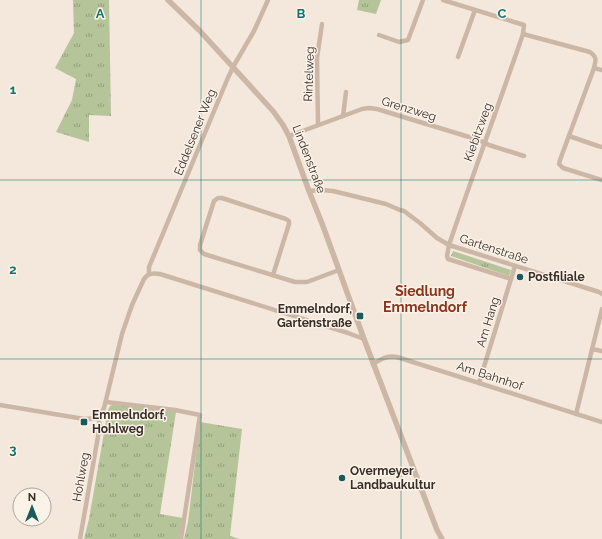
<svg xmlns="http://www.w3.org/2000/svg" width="602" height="539" viewBox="0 0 602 539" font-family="Raleway,sans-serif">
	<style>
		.grass { fill: url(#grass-tufts) }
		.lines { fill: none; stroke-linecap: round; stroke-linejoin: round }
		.minor { stroke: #ccb7a6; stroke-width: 4.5 }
		.tertiary { stroke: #ccb7a6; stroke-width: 5.5 }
		.grid { fill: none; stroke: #0f766e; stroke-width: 1; stroke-opacity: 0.55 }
		.poi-dot { fill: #1a595c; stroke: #fbf2e8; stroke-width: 1.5 }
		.labels { text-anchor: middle; stroke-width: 3; stroke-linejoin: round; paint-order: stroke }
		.street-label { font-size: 12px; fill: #382c27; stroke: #fbf2e8 }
		.poi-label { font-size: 12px; font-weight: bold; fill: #382c27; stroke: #fbf2e8; text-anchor: start }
		.quarter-label { font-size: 14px; font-weight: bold; fill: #8c341b; stroke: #fbf2e8 }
		.grid-label { font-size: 13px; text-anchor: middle; font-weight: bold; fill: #0f766e; stroke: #fbf2e8; stroke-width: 3; stroke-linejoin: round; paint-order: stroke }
	</style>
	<defs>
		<pattern id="grass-tufts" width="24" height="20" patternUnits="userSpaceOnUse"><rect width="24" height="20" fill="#b6c49a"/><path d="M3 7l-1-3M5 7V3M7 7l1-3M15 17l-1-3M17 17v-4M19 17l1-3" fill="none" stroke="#959f7e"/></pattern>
	</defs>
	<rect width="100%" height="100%" fill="#f3e8db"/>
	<g class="grass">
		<polygon points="73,0 109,0 111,116 89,115 89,142 56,132 72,100 76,79 55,68 74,33"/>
		<polygon points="359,0 381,0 376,14 357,10"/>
		<polygon points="453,251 511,270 509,276 451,256"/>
		<polygon points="115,404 176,412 160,514 183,518 179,539 84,539 89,519 108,410 110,406"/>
		<polygon points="200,422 242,429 230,536 240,539 184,539 188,522"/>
	</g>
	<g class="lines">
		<g class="minor">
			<path d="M 443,0 L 524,25 L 523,34 C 499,104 473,174 449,245 L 447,256 L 448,259 L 511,279"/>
			<path d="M 523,34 L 590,52 C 597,57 596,60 594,68 L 560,160 L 559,164 L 563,168 L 602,180"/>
			<polyline points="379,35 399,42 408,40 423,0"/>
			<polyline points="458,57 475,10"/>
			<polyline points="594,68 602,70"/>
			<polyline points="343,116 346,92"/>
			<polyline points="318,125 317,58 322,24"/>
			<polyline points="289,136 362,109 369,108 377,109 479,140 489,145 524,156"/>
			<polyline points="569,136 598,146 602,147"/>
			<polyline points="309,191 322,190 333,191 386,204 400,210 404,211 420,223 437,238 449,245 599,292 602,294"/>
			<polyline points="149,274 149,267 227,80 233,67 254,31 268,0"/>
			<polyline points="273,275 289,224 289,221 286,219 222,198 218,198 214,201 200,245 200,250 204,254 295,282 307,282 339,270"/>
			<polyline points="592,349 602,351"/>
			<path d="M 373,364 C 381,359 387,355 397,357 L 602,422"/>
			<polyline points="479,383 515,266"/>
			<polyline points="106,402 175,410 200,415 181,539"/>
			<path d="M 0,405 L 84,419 C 96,419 99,419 104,408 L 122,334 L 132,305 L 144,279 C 148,273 153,273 160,274 L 348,333 L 364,339"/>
			<polyline points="576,414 602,309"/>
			<polyline points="80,539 100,425 98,418"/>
		</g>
		<polyline class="tertiary" points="168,0 199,30 273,111 283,125 289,136 309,191 323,226 364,339 437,530 442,539"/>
	</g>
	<path class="grid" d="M 201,0 L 201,539M 401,0 L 401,539M 0,180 L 602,180M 0,359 L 602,359"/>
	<g class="poi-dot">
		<circle cx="520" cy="277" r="4"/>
		<rect x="356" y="312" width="8" height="8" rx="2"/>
		<rect x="80" y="418" width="8" height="8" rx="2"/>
		<circle cx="342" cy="478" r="4"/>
	</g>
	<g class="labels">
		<g class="street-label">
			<text transform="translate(309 74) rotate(-88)" y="4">Rintelweg</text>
			<text transform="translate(409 109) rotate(17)" y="4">Grenzweg</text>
			<text transform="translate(195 132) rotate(-68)" y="4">Eddelsener Weg</text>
			<text transform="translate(478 132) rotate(-70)" y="4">Kiebitzweg</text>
			<text transform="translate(309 159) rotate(69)" y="4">Lindenstraße</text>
			<text transform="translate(494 249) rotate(18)" y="4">Gartenstraße</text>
			<text transform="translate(488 322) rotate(-73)" y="4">Am Hang</text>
			<text transform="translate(490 376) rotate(18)" y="4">Am Bahnhof</text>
			<text transform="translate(81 477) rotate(-80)" y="4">Hohlweg</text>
		</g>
		<g class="poi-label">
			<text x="528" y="281">Postfiliale</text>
			<text x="352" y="313" text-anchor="end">Emmelndorf,<tspan x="352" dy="14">Gartenstraße</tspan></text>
			<text x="92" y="419">Emmelndorf,<tspan x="92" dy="14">Hohlweg</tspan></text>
			<text x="350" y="475">Overmeyer<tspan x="350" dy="14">Landbaukultur</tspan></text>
		</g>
		<g class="quarter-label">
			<text x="425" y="296">Siedlung<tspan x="425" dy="16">Emmelndorf</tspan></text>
		</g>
	</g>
	<g class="grid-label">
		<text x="100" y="18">A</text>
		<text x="301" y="18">B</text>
		<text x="502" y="18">C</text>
		<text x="13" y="94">1</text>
		<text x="13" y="274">2</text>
		<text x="13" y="454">3</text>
	</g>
	<g transform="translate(32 507)"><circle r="19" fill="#fbf2e8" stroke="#ada39b"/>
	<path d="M0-3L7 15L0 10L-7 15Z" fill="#1a595c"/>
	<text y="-6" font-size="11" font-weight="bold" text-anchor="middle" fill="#382c27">N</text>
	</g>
</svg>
